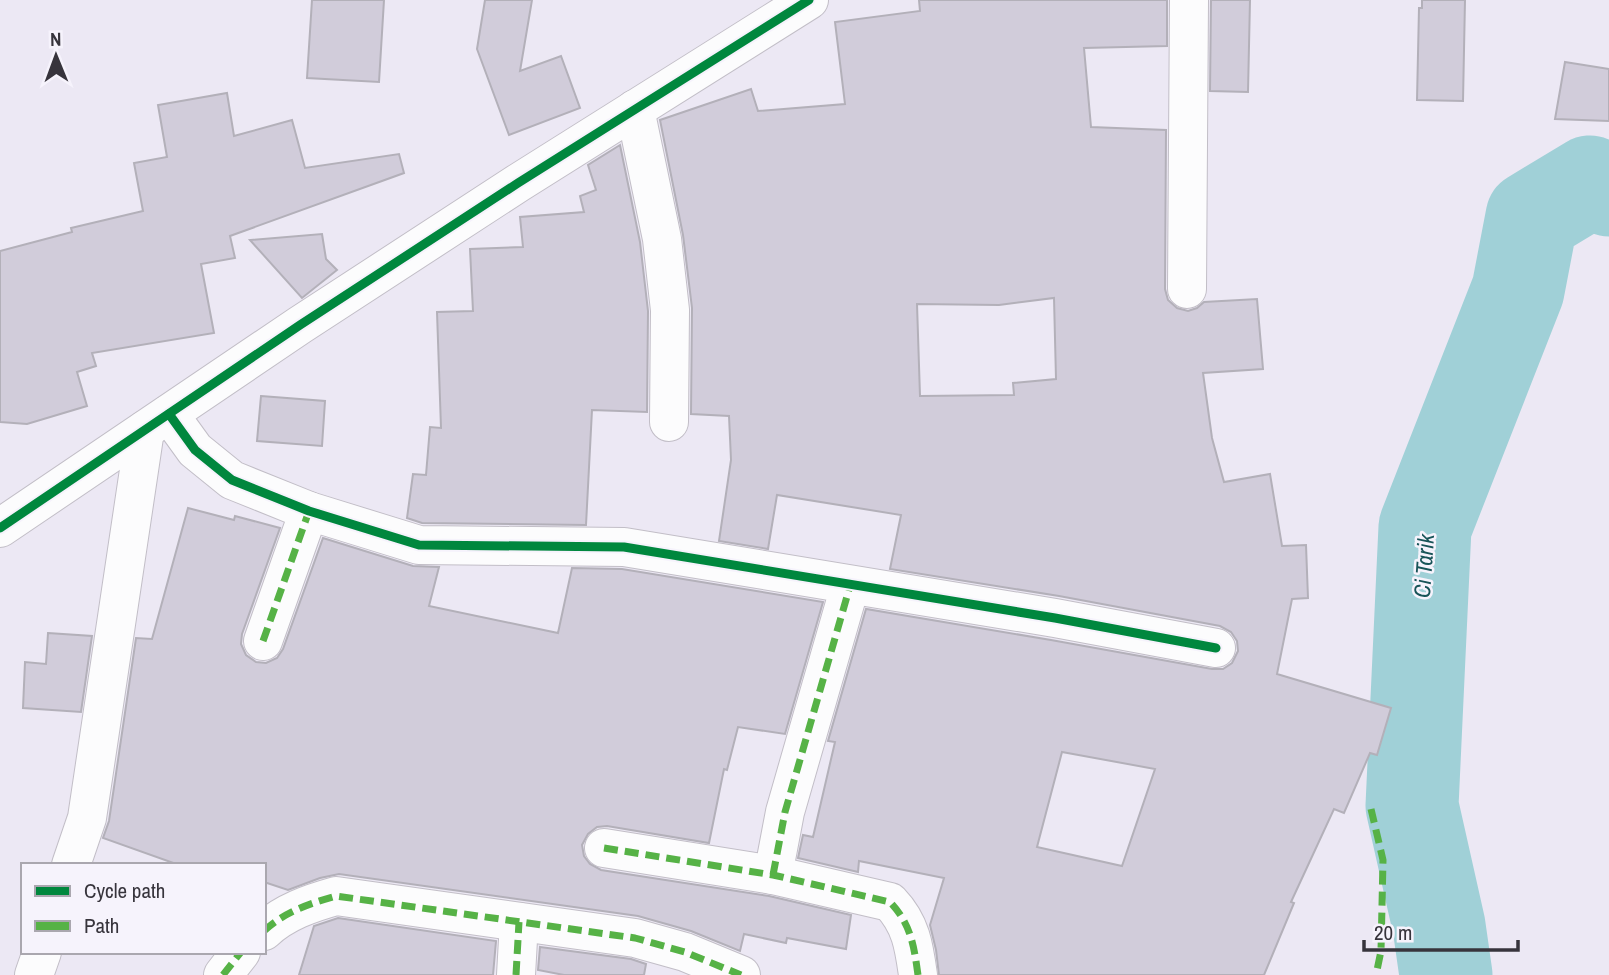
<svg xmlns="http://www.w3.org/2000/svg" width="1609" height="975" viewBox="0 0 1609 975" font-family="'Archivo Narrow',sans-serif">
	<style>
		.lines { fill: none; stroke-linecap: round; stroke-linejoin: round }
		.river { stroke: #a0d0d7; stroke-width: 93 }
		.building { fill: #d1ccda; stroke: #b3b0b9; stroke-width: 2; fill-rule: evenodd }
		.minor-casing { stroke: #c2bec7; stroke-width: 40 }
		.minor { stroke: #fcfcfd; stroke-width: 38 }
		.quiet { stroke: #56b246; stroke-width: 7; stroke-dasharray: 14 7; stroke-linecap: butt }
		.cycleway-casing { stroke: #f6f3fc; stroke-width: 13 }
		.cycleway { stroke: #00873e; stroke-width: 9 }
		.labels { text-anchor: middle; stroke-width: 5; stroke-linejoin: round; paint-order: stroke }
		.water-label { font-size: 23px; font-style: italic; fill: #185458; stroke: #f6f3fc }
	</style>
	<rect width="100%" height="100%" fill="#ece8f4"/>
	<g class="lines">
		<polyline class="river" points="1446,975 1439,926 1412,806 1425,527 1518,290 1532,217 1590,182 1609,190"/>
	</g>
	<g class="building">
		<polygon points="312,0 384,0 379,82 307,78"/>
		<polygon points="485,0 532,0 520,71 561,56 580,108 509,135 477,49"/>
		<path d="M 919,0 L 1167,0 L 1167,46 L 1084,48 L 1091,127 L 1166,130 L 1165,289 L 1168,300 L 1177,308 L 1188,311 L 1197,308 L 1204,302 L 1257,299 L 1263,369 L 1203,373 L 1212,438 L 1224,482 L 1270,474 L 1282,546 L 1306,545 L 1308,598 L 1292,599 L 1277,674 L 1391,708 L 1377,755 L 1370,753 L 1344,813 L 1334,809 L 1291,902 L 1294,903 L 1264,975 L 939,975 L 936,950 L 930,925 L 944,878 L 859,861 L 858,872 L 798,858 L 803,835 L 813,837 L 835,742 L 828,741 L 866,609 L 1051,640 L 1212,669 L 1223,669 L 1232,663 L 1238,651 L 1237,641 L 1231,632 L 1220,626 L 1059,596 L 890,569 L 901,515 L 777,495 L 768,549 L 719,541 L 731,460 L 729,416 L 691,414 L 692,308 L 683,235 L 660,120 L 751,89 L 758,111 L 845,104 L 835,22 L 920,11 ZM 1054,298 L 1056,379 L 1013,383 L 1014,395 L 920,396 L 917,304 L 999,305 ZM 1062,752 L 1155,769 L 1122,866 L 1037,847 Z"/>
		<polygon points="1211,0 1250,0 1248,92 1210,91"/>
		<polygon points="1422,0 1465,0 1463,101 1417,100 1419,8 1422,8"/>
		<polygon points="1565,62 1609,69 1609,121 1555,119"/>
		<polygon points="227,93 234,136 292,120 305,168 399,154 404,173 230,236 235,258 201,264 214,333 92,353 96,366 77,372 87,406 27,424 0,422 0,251 72,232 71,228 143,211 134,163 167,157 158,105"/>
		<polygon points="620,145 640,242 648,311 647,412 592,410 586,525 422,523 407,518 413,474 426,475 430,427 441,428 437,312 473,311 470,249 523,247 520,217 584,212 580,196 596,190 588,165"/>
		<polygon points="322,234 326,259 337,270 302,298 250,240"/>
		<polygon points="261,396 325,401 322,446 257,441"/>
		<polygon points="188,508 234,520 235,516 280,528 242,634 241,644 246,655 256,662 266,663 277,658 283,649 323,538 413,566 439,567 429,606 558,633 572,568 622,569 823,602 785,734 738,727 727,770 724,769 709,843 607,826 597,827 588,834 582,845 584,856 590,864 601,870 769,896 851,915 846,949 787,938 786,943 744,934 740,951 691,931 638,916 339,874 320,878 288,890 264,882 264,865 179,865 103,838 109,821 136,638 152,639"/>
		<polygon points="48,633 92,636 81,712 23,708 25,662 46,664"/>
		<polygon points="338,918 496,941 493,975 299,975 314,926"/>
		<polygon points="540,947 631,959 646,964 644,975 564,975 538,970"/>
	</g>
	<g class="lines">
		<defs>
			<g id="minor">
				<polyline points="635,109 662,239 670,310 669,422"/>
				<polyline points="1187,289 1189,0"/>
				<polyline points="169,414 195,450 232,480 309,511 419,545 624,547 1055,618 1216,648"/>
				<polyline points="0,528 300,325 518,183 809,0"/>
				<polyline points="263,641 309,511"/>
				<path d="M 604,848 L 773,875 L 890,902 C 911,924 914,946 918,975"/>
				<polyline points="71,865 87,818 145,430"/>
				<polyline points="773,875 785,812 850,586"/>
				<path d="M 264,931 C 284,912 311,903 336,896 L 635,938 L 685,952 L 741,975"/>
				<polyline points="34,975 42,952"/>
				<polyline points="223,975 241,952"/>
				<polyline points="516,975 519,922"/>
			</g>
		</defs>
		<use href="#minor" class="minor-casing"/>
		<use href="#minor" class="minor"/>
		<g class="quiet">
			<polyline points="263,641 309,511"/>
			<polyline points="1371,809 1383,860 1381,951 1376,975"/>
			<path d="M 604,848 L 773,875 L 890,902 C 911,924 914,946 918,975"/>
			<polyline points="773,875 785,812 850,586"/>
			<path d="M 264,931 C 284,912 311,903 336,896 L 635,938 L 685,952 L 741,975"/>
			<polyline points="223,975 241,952"/>
			<polyline points="516,975 519,922"/>
		</g>
		<defs>
			<g id="cycleway">
				<polyline points="169,414 195,450 232,480 309,511 419,545 624,547 1055,618 1216,648"/>
				<polyline points="0,528 300,325 518,183 809,0"/>
			</g>
		</defs>
		<use href="#cycleway" class="cycleway-casing"/>
		<use href="#cycleway" class="cycleway"/>
	</g>
	<g class="labels">
		<g class="water-label">
			<text transform="translate(1424 566) rotate(-86)" y="8">Ci Tarik</text>
		</g>
	</g>
	<rect x="21" y="863" width="245" height="91" fill="#f6f3fc" stroke="#aaa7af" stroke-width="2"/>
	<rect x="35" y="886" width="35" height="10" fill="#00873e" stroke="#aaa7af" stroke-width="2"/>
	<text x="84" y="898" font-size="21" fill="#37343c">Cycle path</text>
	<rect x="35" y="921" width="35" height="10" fill="#56b246" stroke="#aaa7af" stroke-width="2"/>
	<text x="84" y="933" font-size="21" fill="#37343c">Path</text>
	<g transform="translate(56 56) rotate(359)" stroke="#f6f3fc" stroke-width="5" paint-order="stroke">
	<path d="M0-5L12 26L0 18L-12 26Z" fill="#37343c"/>
	<text y="-10" font-size="19" font-weight="bold" text-anchor="middle" fill="#37343c">N</text>
	</g>
	<path d="M1364 940v10h154v-10" fill="none" stroke="#37343c" stroke-width="3.5"/>
	<text x="1374" y="940" font-size="21" fill="#37343c" stroke="#f6f3fc" stroke-width="5" paint-order="stroke">20 m</text>
</svg>
